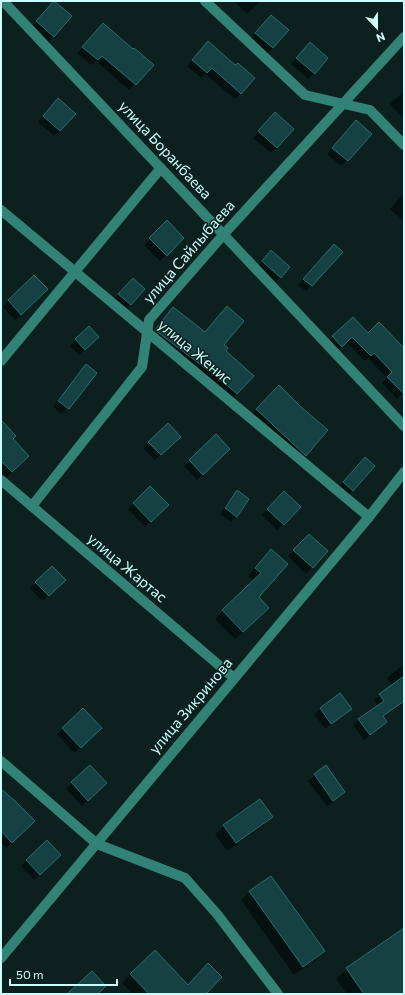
<svg xmlns="http://www.w3.org/2000/svg" width="405" height="995" viewBox="0 0 405 995" font-family="Commissioner,sans-serif">
	<style>
		.shadow { fill: #0007 }
		.building { fill: #164142; stroke: #276e6f }
		.lines { fill: none; stroke-linecap: round; stroke-linejoin: round }
		.minor { stroke: #338276; stroke-width: 10 }
		.labels { text-anchor: middle; stroke-width: 3; stroke-linejoin: round; paint-order: stroke }
		.street-label { font-size: 15px; fill: #cafffb; stroke: #0b201f }
	</style>
	<rect width="100%" height="100%" fill="#0b201f"/>
	<g class="shadow">
		<polygon points="234,1 261,1 247,14"/>
		<polygon points="49,7 71,16 48,42 31,28"/>
		<polygon points="266,22 273,48 267,53 250,39"/>
		<polygon points="97,31 152,65 129,90 96,61 91,65 77,53"/>
		<polygon points="202,48 241,94 235,99 205,74 201,78 187,66"/>
		<polygon points="304,49 314,73 308,79 291,64"/>
		<polygon points="404,91 404,119 390,104"/>
		<polygon points="52,106 60,131 54,136 38,122"/>
		<polygon points="269,119 277,147 271,153 253,138"/>
		<polygon points="351,127 370,134 341,166 327,154"/>
		<polygon points="404,193 404,221 390,209"/>
		<polygon points="167,222 183,238 160,261 144,245"/>
		<polygon points="328,251 341,252 306,291 298,285"/>
		<polygon points="265,258 280,277 275,283 257,267"/>
		<polygon points="34,277 46,289 15,320 3,307"/>
		<polygon points="127,285 130,304 125,310 113,300"/>
		<polygon points="168,314 204,333 222,345 237,393 231,399 150,336"/>
		<polygon points="353,319 367,335 404,359 404,392 397,399 382,383 387,378 368,358 365,361 346,342 335,352 327,343"/>
		<polygon points="89,327 98,337 79,355 70,346"/>
		<polygon points="86,366 95,373 62,414 53,407"/>
		<polygon points="279,386 326,430 296,463 248,418"/>
		<polygon points="168,425 179,437 155,460 143,448"/>
		<polygon points="1,431 11,439 28,456 6,478 1,472"/>
		<polygon points="216,435 229,449 197,480 184,466"/>
		<polygon points="359,464 353,490 347,496 338,488"/>
		<polygon points="150,487 168,505 145,527 128,509"/>
		<polygon points="237,492 236,516 231,522 220,514 231,497"/>
		<polygon points="284,493 299,507 277,530 262,515"/>
		<polygon points="309,535 326,551 306,574 288,556"/>
		<polygon points="264,558 257,597 267,608 235,639 215,619 254,581 248,576"/>
		<polygon points="52,567 64,580 42,601 30,588"/>
		<polygon points="404,664 404,700 383,717 386,722 380,728 364,740 353,725 359,719 378,706 374,700 392,686 387,678"/>
		<polygon points="340,694 350,709 325,729 314,714"/>
		<polygon points="83,709 101,728 74,753 57,734"/>
		<polygon points="90,766 106,783 82,806 66,789"/>
		<polygon points="326,766 344,792 327,806 308,781"/>
		<polygon points="1,790 33,821 6,848 1,843"/>
		<polygon points="272,817 263,826 227,851 215,834 224,826"/>
		<polygon points="47,842 60,855 34,880 21,866"/>
		<polygon points="250,892 323,951 315,960 294,975 241,900"/>
		<polygon points="404,929 404,994 347,994 336,979 347,969"/>
		<polygon points="130,974 188,986 205,994 133,994 122,983"/>
		<polygon points="101,990 106,994 69,994"/>
	</g>
	<g class="building">
		<polygon points="54,1 72,16 54,37 36,21"/>
		<polygon points="271,15 289,30 273,48 255,33"/>
		<polygon points="103,23 133,49 134,48 154,65 136,85 102,56 98,60 82,47"/>
		<polygon points="208,41 235,65 238,63 255,78 241,94 212,68 207,73 192,60"/>
		<polygon points="310,42 328,58 315,74 296,58"/>
		<polygon points="58,98 76,114 60,131 43,116"/>
		<polygon points="275,112 294,129 277,148 258,131"/>
		<polygon points="356,120 372,134 348,161 332,148"/>
		<polygon points="167,220 184,238 167,256 149,238"/>
		<polygon points="334,244 343,252 312,286 303,279"/>
		<polygon points="271,250 290,267 281,278 262,261"/>
		<polygon points="34,275 48,289 21,315 8,300"/>
		<polygon points="133,278 145,289 131,305 118,294"/>
		<polygon points="227,306 244,321 224,345 228,348 226,351 254,376 237,394 211,371 210,372 155,330 173,307 205,332"/>
		<polygon points="353,317 368,333 379,322 404,348 404,394 387,377 392,372 374,353 371,356 352,337 342,347 332,336"/>
		<polygon points="89,326 99,337 85,350 75,339"/>
		<polygon points="86,364 97,373 69,409 58,401"/>
		<polygon points="279,385 301,407 328,430 306,456 256,409"/>
		<polygon points="1,420 16,436 13,439 29,456 12,472 1,461"/>
		<polygon points="168,423 181,437 161,455 148,442"/>
		<polygon points="216,434 230,449 203,475 189,460"/>
		<polygon points="365,457 375,466 353,491 343,482"/>
		<polygon points="150,486 169,505 151,522 133,503"/>
		<polygon points="237,490 249,499 237,517 225,508"/>
		<polygon points="284,491 301,507 284,525 267,509"/>
		<polygon points="309,534 328,551 313,568 293,550"/>
		<polygon points="271,549 288,564 259,597 269,608 243,632 222,610 261,573 255,568"/>
		<polygon points="52,566 66,580 49,596 35,582"/>
		<polygon points="404,676 404,701 383,716 387,722 370,735 358,719 384,701 379,694"/>
		<polygon points="340,693 352,709 331,724 320,708"/>
		<polygon points="83,708 102,728 81,748 62,728"/>
		<polygon points="90,765 107,783 88,801 71,782"/>
		<polygon points="326,765 345,792 333,801 314,774"/>
		<polygon points="1,789 14,800 35,821 12,843 1,831"/>
		<polygon points="260,799 273,817 236,843 223,825"/>
		<polygon points="47,840 61,855 40,875 26,860"/>
		<polygon points="271,876 325,951 303,967 249,891"/>
		<polygon points="404,928 404,994 364,994 346,968"/>
		<polygon points="155,950 188,985 208,963 222,977 206,994 149,994 130,974"/>
		<polygon points="92,971 106,986 98,994 67,994"/>
	</g>
	<g class="lines">
		<g class="minor">
			<polyline points="3,1 404,426"/>
			<polyline points="205,1 305,95 370,110 404,145"/>
			<polyline points="1,210 369,517"/>
			<polyline points="1,361 161,168"/>
			<polyline points="1,480 234,678"/>
			<polyline points="32,506 142,367 149,320 224,234 404,37"/>
			<polyline points="1,761 97,844 185,878 217,914 278,994"/>
			<polyline points="1,958 369,517 404,472"/>
		</g>
	</g>
	<g class="labels">
		<g class="street-label">
			<text transform="translate(165 150) rotate(47)" y="5">улица Боранбаева</text>
			<text transform="translate(189 252) rotate(-49)" y="5">улица Сайлыбаева</text>
			<text transform="translate(195 352) rotate(40)" y="5">улица Женис</text>
			<text transform="translate(127 568) rotate(40)" y="5">улица Жартас</text>
			<text transform="translate(191 706) rotate(-50)" y="5">улица Зикринова</text>
		</g>
	</g>
	<rect width="405" height="995" fill="none" stroke="#cafffb" stroke-width="4"/>
	<g transform="translate(377 28) rotate(158)" stroke="#0b201f" stroke-width="3" paint-order="stroke">
	<path d="M0-3L7 15L0 10L-7 15Z" fill="#cafffb"/>
	<text y="-6" font-size="11" font-weight="bold" text-anchor="middle" fill="#cafffb">N</text>
	</g>
	<path d="M10 979v6h107v-6" fill="none" stroke="#cafffb" stroke-width="2"/>
	<text x="16" y="979" font-size="12" fill="#cafffb" stroke="#0b201f" stroke-width="3" paint-order="stroke">50 m</text>
</svg>
